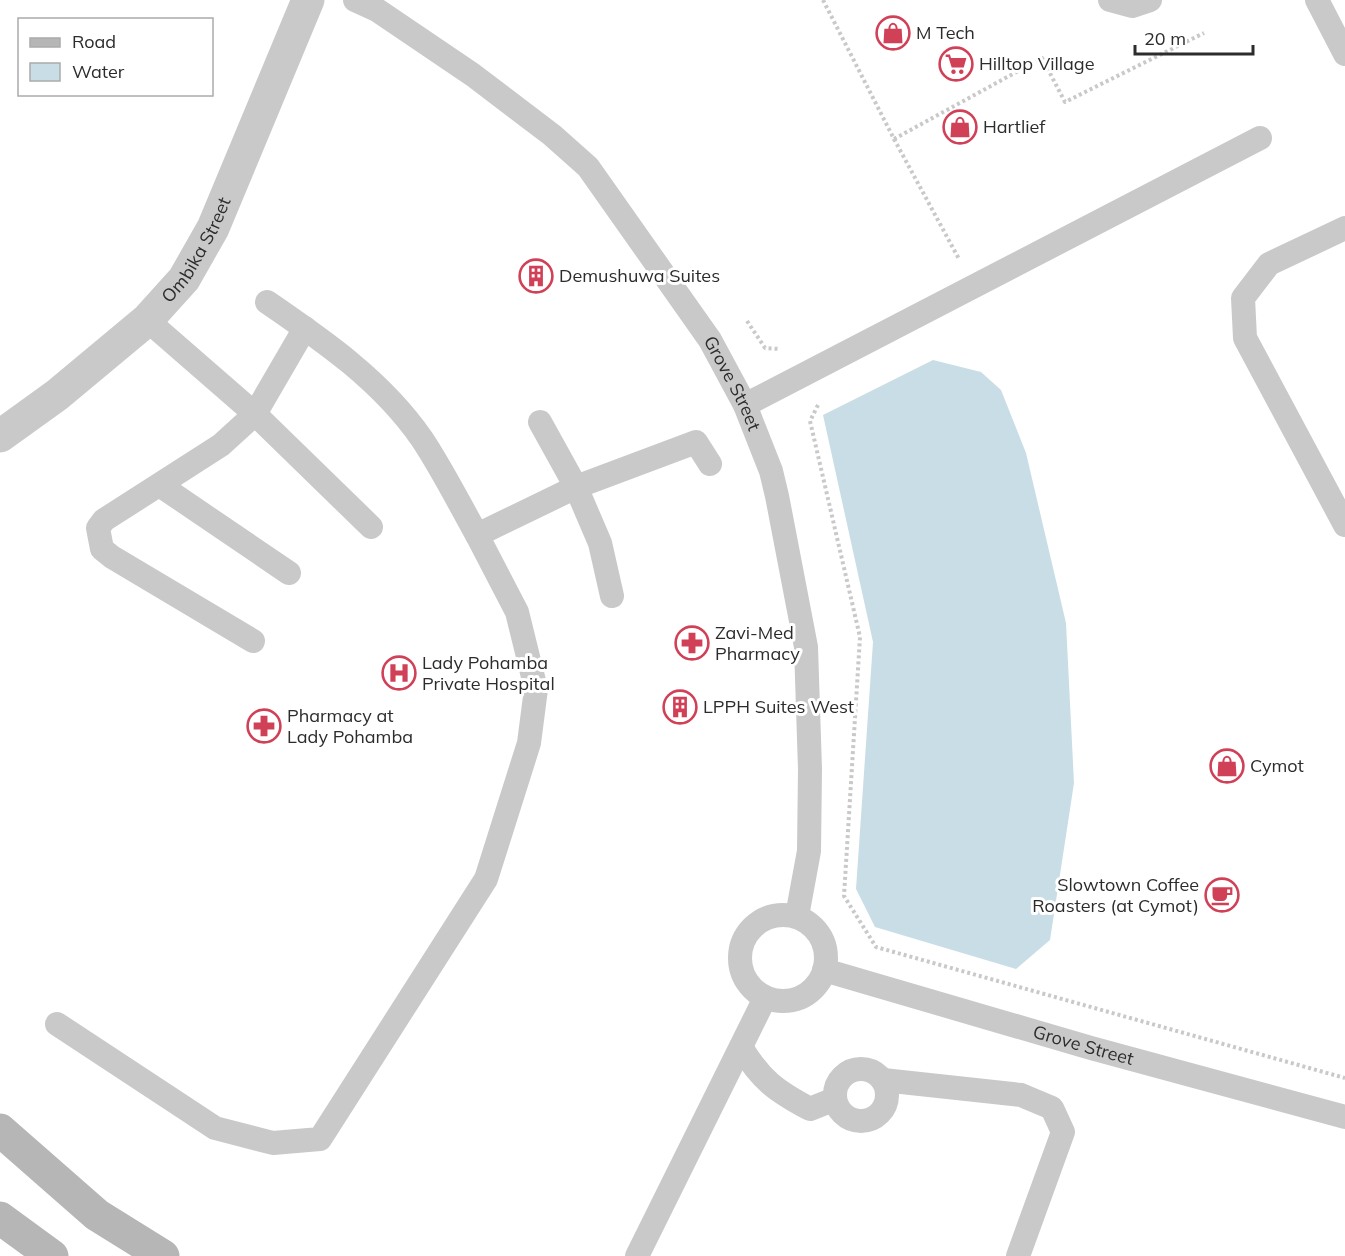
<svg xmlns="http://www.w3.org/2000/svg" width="1345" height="1256" viewBox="0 0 1345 1256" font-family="Mulish,sans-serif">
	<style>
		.water { fill: #c9dde6 }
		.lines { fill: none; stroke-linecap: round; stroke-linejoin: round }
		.path { stroke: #c9c9c9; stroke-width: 4; stroke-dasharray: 3 3; stroke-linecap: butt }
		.lane { stroke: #c9c9c9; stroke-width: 24 }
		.street { stroke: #c9c9c9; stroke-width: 33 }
		.secondary { stroke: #b6b6b6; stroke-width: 33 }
		.labels { text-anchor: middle; stroke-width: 6; stroke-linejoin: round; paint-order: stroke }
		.poi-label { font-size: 18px; fill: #2c2c2c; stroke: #fff; text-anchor: start }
		.street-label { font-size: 18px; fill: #2c2c2c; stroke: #fff }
	</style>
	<rect width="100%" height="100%" fill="#fff"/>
	<polygon class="water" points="933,360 981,372 1001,390 1026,453 1066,623 1074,783 1050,940 1016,969 875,927 856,889 873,642 823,415"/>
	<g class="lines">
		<g class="path">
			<polyline points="823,0 894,139 1042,58 1065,102 1204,33"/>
			<polyline points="894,139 959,259"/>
			<polyline points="747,321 765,348 780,349"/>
			<polyline points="818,405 810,421 860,637 844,896 876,947 1345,1078"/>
		</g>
		<g class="lane">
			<path id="s1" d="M 355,0 L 377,10 L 473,75 L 552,135 L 588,167 L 710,340 L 745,405 L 771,471 L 777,496 L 806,647 L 810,769 L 809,851 L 797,916"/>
			<polyline points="1110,0 1132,6 1150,0"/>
			<polyline points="1317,0 1345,54"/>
			<polyline points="1345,228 1269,264 1243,298 1245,338 1345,525"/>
			<path d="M 267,302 C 324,341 382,381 422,439 C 442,469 459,503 477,535 L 576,487 L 696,442 L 710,464"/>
			<polyline points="147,320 255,414 371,527"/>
			<polyline points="745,405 1260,138"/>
			<polyline points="540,422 576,487 600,543 612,596"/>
			<polyline points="161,486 289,573"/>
			<polyline points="253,641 112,557 102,549 98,528 104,520 221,445 255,414 305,328"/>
			<circle cx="783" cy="958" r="43"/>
			<path id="s2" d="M 824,970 L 1091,1048 L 1345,1117"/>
			<polyline points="57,1024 215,1128 273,1143 320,1139 486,879 529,743 536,689 517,612 477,535"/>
			<path d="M 741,1047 C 761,1080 776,1091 810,1109 L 835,1099"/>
			<circle cx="861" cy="1095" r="26"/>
			<polyline points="883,1080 1021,1095 1052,1108 1063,1132 1018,1256"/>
			<polyline points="637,1256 765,998"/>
		</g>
		<path class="street" id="s3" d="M 0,436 L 57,395 L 147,320 L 184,279 L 213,228 L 308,0"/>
		<g class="secondary">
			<polyline points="0,1130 97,1215 163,1256"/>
			<polyline points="0,1218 52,1256"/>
		</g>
	</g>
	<defs>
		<symbol id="shop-ring" viewBox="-11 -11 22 22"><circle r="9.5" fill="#fff" stroke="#d04158" stroke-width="1.5"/><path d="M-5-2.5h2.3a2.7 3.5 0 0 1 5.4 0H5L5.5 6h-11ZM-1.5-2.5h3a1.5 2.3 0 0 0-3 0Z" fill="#d04158"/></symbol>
		<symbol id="supermarket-ring" viewBox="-11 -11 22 22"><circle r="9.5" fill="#fff" stroke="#d04158" stroke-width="1.5"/><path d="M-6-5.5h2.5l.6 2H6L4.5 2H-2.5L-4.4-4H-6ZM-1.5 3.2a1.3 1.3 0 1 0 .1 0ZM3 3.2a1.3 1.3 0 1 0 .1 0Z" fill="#d04158"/></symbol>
		<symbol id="building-ring" viewBox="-11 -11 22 22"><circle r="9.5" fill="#fff" stroke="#d04158" stroke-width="1.5"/><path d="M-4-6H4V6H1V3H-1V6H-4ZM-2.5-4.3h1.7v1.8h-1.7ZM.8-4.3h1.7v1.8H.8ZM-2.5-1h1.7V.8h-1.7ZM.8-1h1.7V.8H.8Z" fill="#d04158"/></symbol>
		<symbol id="pharmacy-ring" viewBox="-11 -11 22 22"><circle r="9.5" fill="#fff" stroke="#d04158" stroke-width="1.5"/><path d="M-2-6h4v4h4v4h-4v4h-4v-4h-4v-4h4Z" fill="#d04158"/></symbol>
		<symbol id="hospital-ring" viewBox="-11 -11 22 22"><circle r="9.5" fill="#fff" stroke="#d04158" stroke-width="1.5"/><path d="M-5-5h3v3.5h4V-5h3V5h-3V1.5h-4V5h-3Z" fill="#d04158"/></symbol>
		<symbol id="cafe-ring" viewBox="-11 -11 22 22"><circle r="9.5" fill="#fff" stroke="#d04158" stroke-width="1.5"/><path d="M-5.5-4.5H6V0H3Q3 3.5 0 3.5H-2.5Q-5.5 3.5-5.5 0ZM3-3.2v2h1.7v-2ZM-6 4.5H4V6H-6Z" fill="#d04158"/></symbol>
	</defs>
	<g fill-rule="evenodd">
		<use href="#shop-ring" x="874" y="14" width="38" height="38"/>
		<use href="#supermarket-ring" x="937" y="45" width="38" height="38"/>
		<use href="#shop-ring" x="941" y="108" width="38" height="38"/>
		<use href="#building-ring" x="517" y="257" width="38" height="38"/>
		<use href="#pharmacy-ring" x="673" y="624" width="38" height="38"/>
		<use href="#hospital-ring" x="380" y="654" width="38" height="38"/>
		<use href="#building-ring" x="661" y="688" width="38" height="38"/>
		<use href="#pharmacy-ring" x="245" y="707" width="38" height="38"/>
		<use href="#shop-ring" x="1208" y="747" width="38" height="38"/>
		<use href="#cafe-ring" x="1203" y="876" width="38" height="38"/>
	</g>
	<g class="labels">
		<g class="poi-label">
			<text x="916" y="39">M Tech</text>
			<text x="979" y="70">Hilltop Village</text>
			<text x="983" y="133">Hartlief</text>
			<text x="559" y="282">Demushuwa Suites</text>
			<text x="715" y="639">Zavi-Med<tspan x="715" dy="21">Pharmacy</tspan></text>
			<text x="422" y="669">Lady Pohamba<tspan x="422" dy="21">Private Hospital</tspan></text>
			<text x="703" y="713">LPPH Suites West</text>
			<text x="287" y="722">Pharmacy at<tspan x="287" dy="21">Lady Pohamba</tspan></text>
			<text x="1250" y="772">Cymot</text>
			<text x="1199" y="891" text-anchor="end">Slowtown Coffee<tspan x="1199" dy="21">Roasters (at Cymot)</tspan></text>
		</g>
		<g class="street-label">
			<text dy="6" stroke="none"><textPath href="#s3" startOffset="274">Ombika Street</textPath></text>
			<text dy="6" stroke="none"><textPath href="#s1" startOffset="548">Grove Street</textPath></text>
			<text dy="6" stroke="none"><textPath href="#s2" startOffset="270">Grove Street</textPath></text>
		</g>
	</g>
	<rect x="18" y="18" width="195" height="78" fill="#ffffff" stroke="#ababab" stroke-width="1.5"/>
	<rect x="30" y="38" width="30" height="9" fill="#b6b6b6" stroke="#ababab" stroke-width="1.5"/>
	<text x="72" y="48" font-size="18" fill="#2c2c2c">Road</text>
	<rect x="30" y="63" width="30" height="18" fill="#c9dde6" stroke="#ababab" stroke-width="1.5"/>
	<text x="72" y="78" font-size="18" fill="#2c2c2c">Water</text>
	<path d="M1135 45v9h118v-9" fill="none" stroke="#2c2c2c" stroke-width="3"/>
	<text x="1144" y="45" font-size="18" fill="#2c2c2c" stroke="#ffffff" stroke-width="4.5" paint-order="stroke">20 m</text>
</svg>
